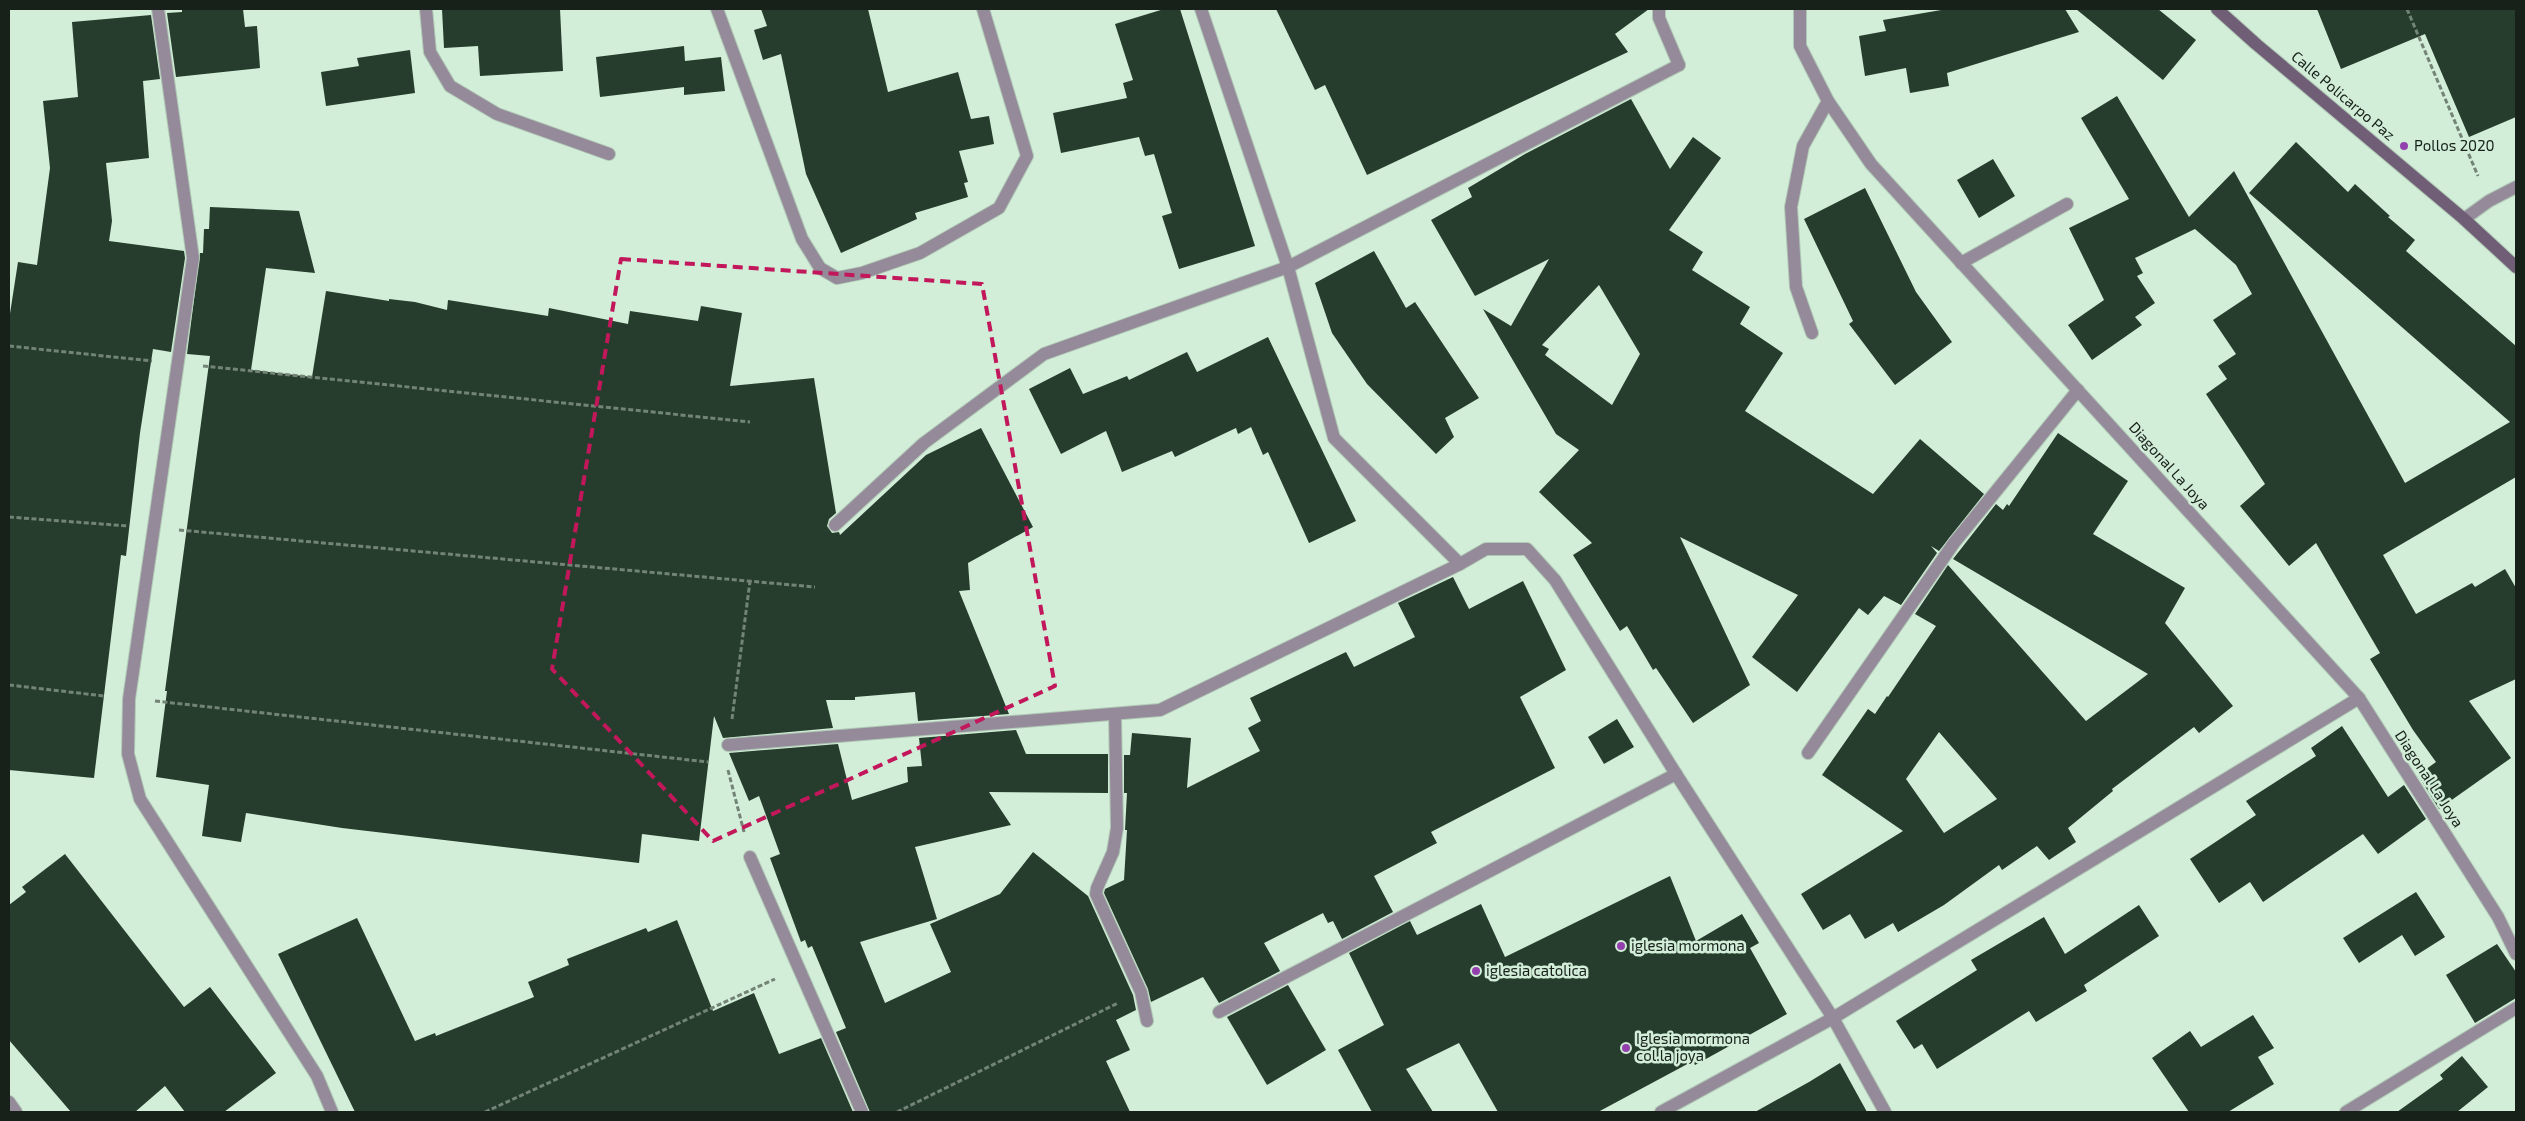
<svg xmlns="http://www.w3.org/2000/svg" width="2525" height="1121" viewBox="0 0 2525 1121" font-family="'Exo 2',sans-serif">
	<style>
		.building { fill: #263d2d; fill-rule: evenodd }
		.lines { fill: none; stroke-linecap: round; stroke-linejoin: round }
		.lane-casing { stroke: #b0c8b6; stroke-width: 14 }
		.street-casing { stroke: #b0c8b6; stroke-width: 14 }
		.secondary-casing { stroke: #b0c8b6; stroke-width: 14 }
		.path { stroke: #738476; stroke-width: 3; stroke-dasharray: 5 2.5; stroke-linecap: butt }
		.lane { stroke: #958a99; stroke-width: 12 }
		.street { stroke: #958a99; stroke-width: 12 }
		.secondary { stroke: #6f5e75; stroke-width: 12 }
		.marked { fill: none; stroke: #c2185b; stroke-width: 4; stroke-dasharray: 10 6; stroke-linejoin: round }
		.poi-dot { fill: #9340ae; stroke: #d2edd8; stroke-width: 2 }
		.labels { text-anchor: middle; stroke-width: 5; stroke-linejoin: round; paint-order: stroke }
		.street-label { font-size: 15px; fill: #172019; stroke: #d2edd8 }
		.poi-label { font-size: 15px; fill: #172019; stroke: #d2edd8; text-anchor: start }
	</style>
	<rect width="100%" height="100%" fill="#d2edd8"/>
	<g class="building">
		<polygon points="182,9 243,9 245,27 257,26 260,68 176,77 167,13 182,12"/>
		<polygon points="442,9 560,9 563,71 480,76 478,46 444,48"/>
		<polygon points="761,9 868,9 888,92 958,72 971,119 989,116 994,144 959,151 968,182 964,183 968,197 915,213 917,219 841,253 806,174 781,54 763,60 754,30 767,26"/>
		<polygon points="1164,9 1180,9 1255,246 1179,269 1162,216 1172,213 1154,154 1145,156 1139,137 1061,153 1053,113 1127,98 1123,83 1133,80 1115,24"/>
		<polygon points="1276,9 1649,9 1615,34 1628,52 1367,175 1325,85 1315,90"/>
		<polygon points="1947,9 2065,9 2079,32 1947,73 1949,86 1910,93 1906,68 1865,76 1859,36 1886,31 1883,20"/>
		<polygon points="2076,9 2158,9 2196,40 2163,80"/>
		<polygon points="2317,9 2516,9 2516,117 2469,137 2425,34 2341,69"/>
		<polygon points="151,15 160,79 143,81 149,158 106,163 112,221 109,241 184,251 185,258 171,352 153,349 140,433 126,556 121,555 94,778 9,770 9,320 18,262 37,265 50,168 43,101 78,97 72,22"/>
		<polygon points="684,46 685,61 721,57 725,91 684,95 684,87 600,97 596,57"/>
		<polygon points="410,50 415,93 326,106 321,72 359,66 357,58"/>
		<polygon points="2117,96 2189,217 2234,171 2405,483 2510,422 2249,193 2296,142 2348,192 2355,184 2390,216 2388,217 2415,240 2406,251 2516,346 2516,477 2383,555 2416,614 2472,583 2475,587 2505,569 2516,588 2516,679 2469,701 2511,758 2439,809 2418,775 2436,762 2413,730 2370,659 2380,653 2316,543 2289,566 2240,506 2265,484 2206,394 2227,379 2218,366 2236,354 2213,320 2252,294 2236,265 2195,229 2135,258 2143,273 2137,276 2155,303 2135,317 2142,325 2092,360 2068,325 2104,300 2069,228 2129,199 2081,118"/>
		<path d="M 1631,99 L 1670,169 L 1693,137 L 1721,158 L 1669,230 L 1703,252 L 1692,270 L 1750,307 L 1740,324 L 1783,353 L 1745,411 L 1873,494 L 1920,439 L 1984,494 L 1939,551 L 1931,546 L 1937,553 L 1901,605 L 1884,596 L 1868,615 L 1859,608 L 1797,692 L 1752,657 L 1798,595 L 1680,537 L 1750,685 L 1693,723 L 1656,668 L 1653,670 L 1627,626 L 1620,631 L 1573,555 L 1592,543 L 1539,492 L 1579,450 L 1556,434 L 1483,309 L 1511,326 L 1549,259 L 1475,296 L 1431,220 L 1472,197 L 1468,188 L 1525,154 ZM 1599,285 L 1640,354 L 1612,405 L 1545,355 L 1549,349 L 1542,345 Z"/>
		<polygon points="1993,159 2015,196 1979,218 1957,180"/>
		<polygon points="1865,188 1916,292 1952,342 1895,385 1849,324 1853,321 1804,219"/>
		<polygon points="210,207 299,211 315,273 266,268 251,370 312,377 326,291 389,301 389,299 415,302 447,310 448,300 548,316 549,308 628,324 630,311 698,321 701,306 742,313 730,386 814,378 836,513 829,519 827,526 832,533 839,532 840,535 926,455 981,428 1033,527 968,563 970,590 959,591 1009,714 918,721 915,692 855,697 855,700 826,700 833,728 723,738 714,716 699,841 642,834 639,863 342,828 246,813 241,842 202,836 209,785 156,777 167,691 165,691 210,356 187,354 200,253 203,253 204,229 209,229"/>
		<polygon points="1374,251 1406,308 1415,302 1479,398 1445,418 1454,437 1436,454 1367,384 1332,333 1315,283"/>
		<polygon points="1268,337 1356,521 1309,543 1268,452 1263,455 1251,427 1238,434 1236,428 1175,457 1172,451 1122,472 1106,431 1061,454 1029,389 1070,368 1083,394 1127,376 1129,380 1187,352 1197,372"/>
		<path d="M 2058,433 L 2128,481 L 2093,534 L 2185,588 L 2165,623 L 2233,706 L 2199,733 L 2194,727 L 2112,789 L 2113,791 L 2068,828 L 2076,842 L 2049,860 L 2037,846 L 2002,870 L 1999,865 L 1944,905 L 1898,932 L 1893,923 L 1865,939 L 1850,914 L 1823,930 L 1801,894 L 1903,831 L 1822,775 L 1868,709 L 1875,714 L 1887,696 L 1888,697 L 1936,626 L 1915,614 L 1948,565 L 2086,721 L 2148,674 L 1953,559 L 1996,504 L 2003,510 L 2007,504 L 2009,506 ZM 1939,732 L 1997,799 L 1944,833 L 1906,779 Z"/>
		<polygon points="1453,577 1469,609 1523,581 1566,670 1520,697 1555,768 1431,832 1437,843 1374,876 1393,912 1342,939 1333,921 1328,923 1323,913 1264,943 1280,971 1219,1003 1203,977 1151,1002 1148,989 1104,893 1105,889 1124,880 1127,830 1125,830 1127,793 1124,793 1124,755 1130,755 1132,733 1191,738 1187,788 1260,751 1248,728 1261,721 1250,698 1346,652 1354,667 1415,637 1398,603"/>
		<polygon points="1617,719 1634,747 1604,764 1588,737"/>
		<polygon points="2342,726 2388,797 2404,785 2426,819 2378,854 2363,834 2263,902 2250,882 2219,903 2190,859 2256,815 2246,801 2316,756 2311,748"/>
		<polygon points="1016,730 1026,754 1108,754 1108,793 989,792 1011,825 915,847 937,919 860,942 885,1003 951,972 930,924 1000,894 1033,852 1088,896 1133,995 1136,1010 1116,1020 1130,1050 1106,1061 1130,1112 870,1112 836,1032 846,1028 812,946 808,948 805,940 801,942 770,858 780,854 759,796 749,801 729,753 838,744 852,800 908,782 907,767 922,766 919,738"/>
		<polygon points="65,854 184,1007 210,987 276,1073 224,1112 185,1112 165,1086 135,1112 71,1112 9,1040 9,905 26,892 22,887"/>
		<polygon points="1670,876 1696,941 1742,914 1759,943 1750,948 1787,1014 1695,1065 1693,1061 1598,1112 1498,1112 1459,1043 1406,1069 1433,1112 1372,1112 1338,1050 1384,1025 1349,953 1410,921 1417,935 1481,904 1505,957"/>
		<polygon points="2416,892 2445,937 2415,956 2402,935 2359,963 2343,938"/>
		<polygon points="2139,905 2159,936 2084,985 2087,991 2036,1022 2029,1011 1937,1069 1922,1044 1914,1049 1896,1021 1977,970 1971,960 2044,917 2065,954"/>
		<polygon points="357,918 415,1041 435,1033 436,1036 534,997 528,982 569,965 567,959 646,928 648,932 677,920 713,1011 754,993 779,1054 821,1038 853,1112 355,1112 278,954"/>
		<polygon points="2497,944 2516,972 2516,998 2475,1023 2446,975"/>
		<polygon points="1288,985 1326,1050 1267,1085 1227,1017"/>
		<polygon points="2253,1015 2274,1048 2258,1057 2274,1084 2228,1112 2189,1112 2152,1058 2190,1031 2201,1047"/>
		<polygon points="2462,1056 2488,1087 2457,1112 2397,1112 2443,1079 2440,1075"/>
		<polygon points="1840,1063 1867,1112 1755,1112 1809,1082"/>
	</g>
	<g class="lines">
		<defs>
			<g id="lane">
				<polyline points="1659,9 1659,18 1679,65"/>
				<polyline points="1961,263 2067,204"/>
				<polyline points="1812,333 1796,287 1791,207 1803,146 1828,101"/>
			</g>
			<g id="street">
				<polyline points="158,9 193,258 129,699 128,754 140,799 317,1076 332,1112"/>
				<polyline points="426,9 430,52 450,86 497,114 609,154"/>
				<polyline points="717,9 802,239 820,268 837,278 862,273 920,253 999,208 1027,156 983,9"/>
				<polyline points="1201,9 1288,267 1334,438 1460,564"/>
				<polyline points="1800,9 1800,46 1828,101 1871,164 2359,698 2498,917 2516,954"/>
				<polyline points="2464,219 2489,201 2516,187"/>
				<polyline points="835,525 924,443 1044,354 1288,267 1679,65"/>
				<polyline points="1115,715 1117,828 1113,852 1097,888 1096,894 1141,992 1147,1021"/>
				<polyline points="728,745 1160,710 1460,564 1486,549 1527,549 1555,580 1676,774 1833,1018 1885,1112"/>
				<polyline points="1808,753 1954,543 2078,390"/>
				<polyline points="750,857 862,1112"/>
				<polyline points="1219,1012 1676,774"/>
				<polyline points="9,1102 16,1112"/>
				<polyline points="1661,1112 1833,1018 2359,698"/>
				<polyline points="2346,1112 2516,1008"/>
			</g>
			<polyline id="secondary" points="2217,9 2256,44 2464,219 2516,267"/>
		</defs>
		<use href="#lane" class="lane-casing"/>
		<use href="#street" class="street-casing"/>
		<use href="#secondary" class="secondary-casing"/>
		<g class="path">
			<polyline points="2407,9 2478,176"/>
			<polyline points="9,346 152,361"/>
			<polyline points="203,366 750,422"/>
			<polyline points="9,517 128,526"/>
			<polyline points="179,530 815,587"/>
			<polyline points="9,685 104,696"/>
			<polyline points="155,701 708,762"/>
			<polyline points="732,719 750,581"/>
			<polyline points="728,770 744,832"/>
			<polyline points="485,1112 775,979"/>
			<polyline points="897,1112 1118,1003"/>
		</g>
		<use href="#lane" class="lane"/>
		<use href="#street" class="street"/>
		<use href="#secondary" class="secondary"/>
	</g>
	<path class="marked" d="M 621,259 L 982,284 L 1055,686 L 713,841 L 552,669 Z"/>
	<g class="poi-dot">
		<circle cx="2404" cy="146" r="5"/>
		<circle cx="1621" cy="946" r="5"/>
		<circle cx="1476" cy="971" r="5"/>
		<circle cx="1626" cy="1048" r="5"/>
	</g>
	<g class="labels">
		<g class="street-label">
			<text transform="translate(2343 96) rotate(40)" y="5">Calle Policarpo Paz</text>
			<text transform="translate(2169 466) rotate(48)" y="5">Diagonal La Joya</text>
			<text transform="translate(2429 779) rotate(57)" y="5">Diagonal La Joya</text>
		</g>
		<g class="poi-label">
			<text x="2414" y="151">Pollos 2020</text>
			<text x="1631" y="951">iglesia mormona</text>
			<text x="1486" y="976">iglesia catolica</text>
			<text x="1636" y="1044">Iglesia mormona<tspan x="1636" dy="17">col.la joya</tspan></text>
		</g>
	</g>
	<rect width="2525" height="1121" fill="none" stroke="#172019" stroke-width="20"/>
</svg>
